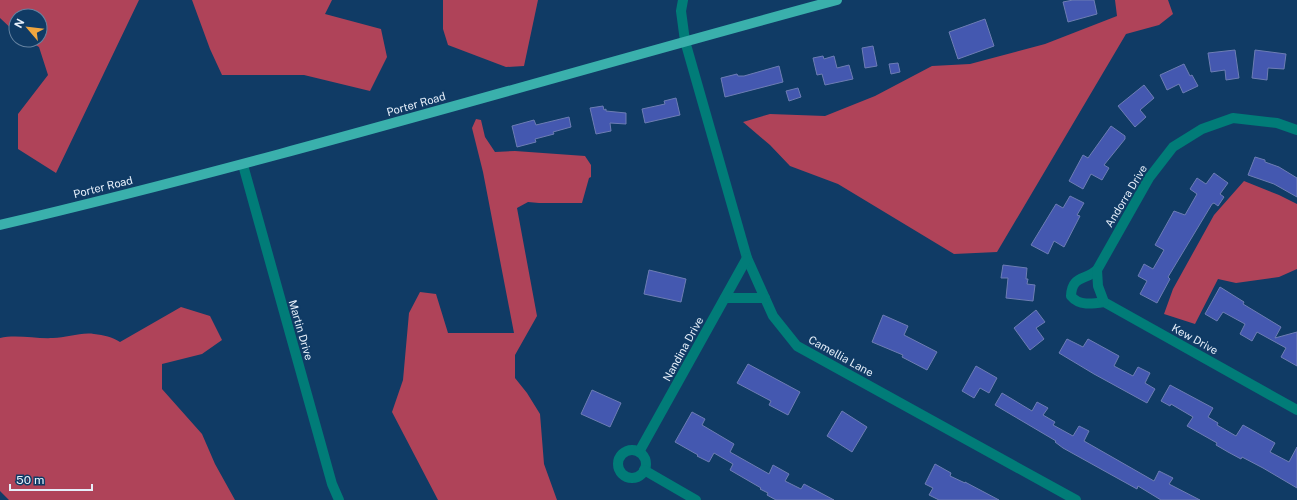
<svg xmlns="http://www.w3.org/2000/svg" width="1297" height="500" viewBox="0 0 1297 500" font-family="'Public Sans',sans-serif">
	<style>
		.forest { fill: #af4359 }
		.building { fill: #4458b0; stroke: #6d7db4 }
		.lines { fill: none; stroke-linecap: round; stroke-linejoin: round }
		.minor { stroke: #017c78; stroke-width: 10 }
		.major { stroke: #3ab0ac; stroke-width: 10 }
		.labels { text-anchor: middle; stroke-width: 4; stroke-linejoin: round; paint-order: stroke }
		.street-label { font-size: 11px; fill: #e6effa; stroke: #103b65 }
	</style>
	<rect width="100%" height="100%" fill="#103b65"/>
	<g class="forest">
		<polygon points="0,0 139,0 56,173 18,149 18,114 48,75 39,47 27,40 40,40 40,16 16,16 16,33 0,18"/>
		<polygon points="192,0 332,0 325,14 381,29 387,57 370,91 304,75 222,75 210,49"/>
		<polygon points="443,0 538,0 524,66 506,67 448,45 443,29"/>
		<polygon points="1115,0 1168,0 1173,14 1159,25 1126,34 997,252 954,254 838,184 790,166 770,145 743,122 770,114 825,116 875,96 932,66 970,64 1045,44 1117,16"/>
		<polygon points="476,119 481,120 485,137 495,152 515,151 585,156 591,165 591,177 589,178 582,203 539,203 528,202 517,208 537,316 515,355 515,378 527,393 540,414 544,464 557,500 438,500 392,412 403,380 409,313 420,292 436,294 448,333 514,333 483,172 472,128"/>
		<polygon points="1244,181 1279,195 1297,204 1297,269 1279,277 1236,283 1218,279 1195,324 1164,314 1173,289 1214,215"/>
		<path d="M 181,307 L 210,316 L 222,340 L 202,354 L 162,364 L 162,389 L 202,434 L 215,464 L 235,500 L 9,500 L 0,491 L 0,338 C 16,334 36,339 53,338 C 66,338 81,332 94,334 C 104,335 112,337 120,342 Z"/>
	</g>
	<g class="building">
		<polygon points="1073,0 1094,0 1097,14 1068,22 1063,2"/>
		<polygon points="985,19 994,46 958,59 949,32"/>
		<polygon points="873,46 877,66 865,68 862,48"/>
		<polygon points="1235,50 1239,78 1226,80 1225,70 1211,72 1208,53"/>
		<polygon points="1255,50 1286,54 1284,69 1268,68 1267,80 1252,78"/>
		<polygon points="823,56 824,59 834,56 837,68 849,65 853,79 825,85 822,74 817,75 813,58"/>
		<polygon points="898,63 900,72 891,74 889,64"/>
		<polygon points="1184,64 1190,76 1192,75 1198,86 1183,93 1179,84 1167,90 1160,75"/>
		<polygon points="779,66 783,82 725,97 721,78 737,74 738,76 744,76"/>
		<polygon points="1144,85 1154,98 1140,110 1146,117 1135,127 1118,106"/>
		<polygon points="798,88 801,97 789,101 786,91"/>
		<polygon points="676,98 680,115 645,123 642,109 665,104 664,101"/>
		<polygon points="603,106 604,110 606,109 606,111 626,113 626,124 610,123 611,131 596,134 590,108"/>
		<polygon points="569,117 571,127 553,132 554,134 535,139 536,142 517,147 512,126 534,120 536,125"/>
		<polygon points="1111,126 1125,136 1125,139 1104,165 1109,168 1102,180 1091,174 1083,189 1069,181 1083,155 1088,158"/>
		<polygon points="1255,157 1265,160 1265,162 1279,167 1297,178 1297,197 1274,184 1248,175"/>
		<polygon points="1214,173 1228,183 1220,194 1224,197 1218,206 1214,203 1212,204 1168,277 1170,279 1157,303 1140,294 1147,281 1138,276 1144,264 1153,269 1164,250 1155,245 1174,211 1185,215 1197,194 1190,189 1197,178 1206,184"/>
		<polygon points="1070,196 1084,203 1077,215 1080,216 1064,247 1054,241 1048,254 1031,245 1056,204 1063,208"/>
		<polygon points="1003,265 1027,268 1026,279 1028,279 1027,284 1035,285 1033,301 1006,298 1008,278 1001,278"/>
		<polygon points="649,270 686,279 681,302 644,294"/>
		<polygon points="1220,287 1244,302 1243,304 1281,327 1275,338 1297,332 1297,366 1281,357 1286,348 1257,332 1252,341 1240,334 1245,324 1223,312 1217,321 1205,314"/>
		<polygon points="1036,310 1045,322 1036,328 1044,339 1030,350 1014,328"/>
		<polygon points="883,315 908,326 904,335 937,352 927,370 902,357 903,355 872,342"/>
		<polygon points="1067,339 1083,347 1088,339 1119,356 1114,366 1133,376 1138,367 1150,373 1145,383 1155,389 1147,403 1094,374 1059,353"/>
		<polygon points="748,364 800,392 788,415 769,405 771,401 737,383"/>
		<polygon points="976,366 997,378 989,393 980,388 974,398 962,391"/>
		<polygon points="1170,385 1213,408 1208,417 1218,423 1217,425 1236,436 1243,425 1275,443 1270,452 1289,462 1297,447 1297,488 1263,468 1242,457 1241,459 1228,452 1216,445 1217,443 1187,426 1193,417 1171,404 1170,406 1161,401"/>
		<polygon points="592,390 621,403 610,427 581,414"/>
		<polygon points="1002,393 1032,411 1037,402 1048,408 1043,415 1055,422 1053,425 1073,436 1079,426 1089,431 1084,441 1154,481 1159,471 1173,478 1169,484 1200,500 1161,500 1138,486 1137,489 1063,448 1055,442 1056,441 995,405"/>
		<polygon points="842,411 867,427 852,452 827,436"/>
		<polygon points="692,412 705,419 702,425 734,444 730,452 769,474 773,465 789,474 785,481 801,489 804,484 834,500 776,500 767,495 768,493 760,489 761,488 730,470 733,464 714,453 709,462 697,456 698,455 675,442"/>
		<polygon points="935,464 951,473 950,476 965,483 965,482 999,500 939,500 929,495 933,488 925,484"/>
	</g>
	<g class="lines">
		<g class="minor">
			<polyline points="683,0 681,11 685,41 747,258 773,316 797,346 1076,500"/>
			<path d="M 1297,130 L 1277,123 L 1233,118 L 1202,129 L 1173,147 L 1149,178 L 1097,270 C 1085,281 1072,275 1071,296 C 1079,306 1092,304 1104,302 L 1297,410"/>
			<polyline points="243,165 332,484 339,500"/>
			<polyline points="1097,270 1098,286 1104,302"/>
			<polyline points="725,298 765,298"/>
			<circle cx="632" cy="464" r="14"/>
			<polyline points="639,452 747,258"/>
			<polyline points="644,470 696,500"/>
		</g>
		<path class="major" d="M 0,225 C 281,159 558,75 837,0"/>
	</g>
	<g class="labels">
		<g class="street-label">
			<text transform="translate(416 104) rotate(-16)" y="4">Porter Road</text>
			<text transform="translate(103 187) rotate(-14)" y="4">Porter Road</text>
			<text transform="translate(1126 196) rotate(-59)" y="4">Andorra Drive</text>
			<text transform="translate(301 330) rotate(74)" y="4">Martin Drive</text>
			<text transform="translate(1195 339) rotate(29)" y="4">Kew Drive</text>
			<text transform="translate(683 349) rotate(-61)" y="4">Nandina Drive</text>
			<text transform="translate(841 356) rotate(29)" y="4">Camellia Lane</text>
		</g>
	</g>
	<g transform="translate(28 28) rotate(298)"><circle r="19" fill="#103b65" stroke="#6683a1"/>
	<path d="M0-3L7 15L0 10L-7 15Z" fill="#f0a63f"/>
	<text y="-6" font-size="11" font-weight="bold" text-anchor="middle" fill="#e6effa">N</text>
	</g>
	<path d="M10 484v6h82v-6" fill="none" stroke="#e6effa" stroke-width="2"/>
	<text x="16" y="484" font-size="12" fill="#e6effa" stroke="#103b65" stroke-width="3" paint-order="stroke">50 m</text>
</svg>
